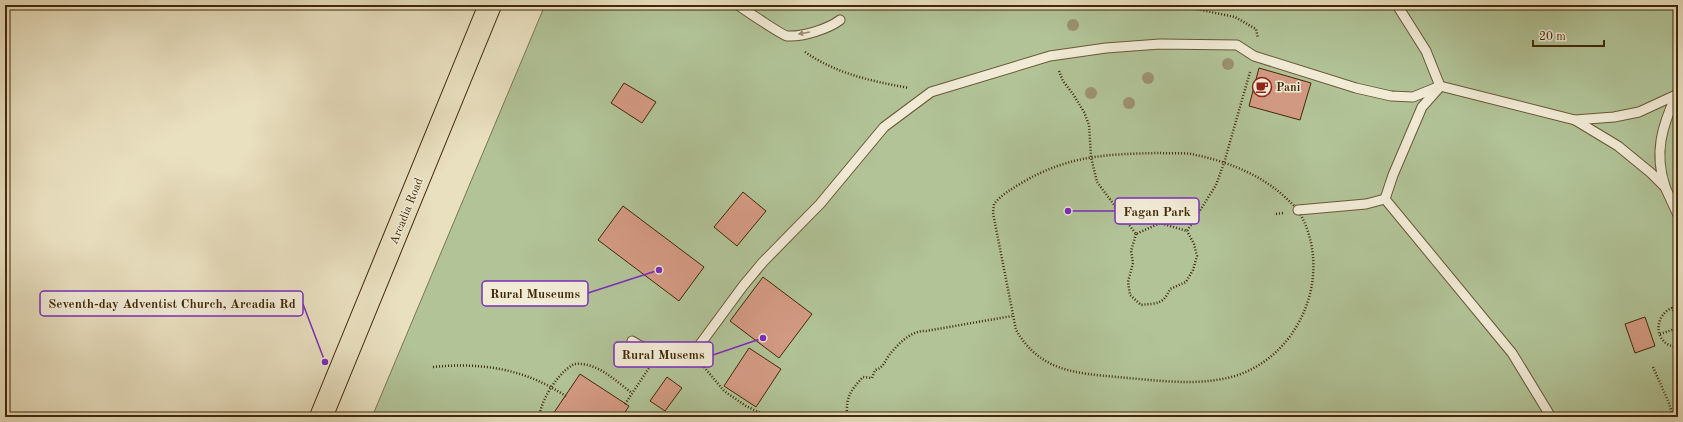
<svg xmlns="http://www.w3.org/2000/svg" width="1683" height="422" viewBox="0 0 1683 422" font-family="'Old Standard TT',serif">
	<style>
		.green { fill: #b1c397; stroke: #797650 }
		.building { fill: #d39a83; stroke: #412908 }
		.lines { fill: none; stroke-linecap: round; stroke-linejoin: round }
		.service-casing { stroke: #6b5736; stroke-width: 11 }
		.primary-casing { stroke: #412908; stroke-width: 24 }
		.path { stroke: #412908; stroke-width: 2.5; stroke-dasharray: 1 2; stroke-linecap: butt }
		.service { stroke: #f1ebd6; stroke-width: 9 }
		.primary { stroke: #e9e0c0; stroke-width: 22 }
		.tree { fill: #9c916f }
		.oneway { fill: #998a6f }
		.labels { text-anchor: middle; stroke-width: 3; stroke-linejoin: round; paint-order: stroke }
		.poi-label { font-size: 12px; font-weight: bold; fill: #412908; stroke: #f1ebd6; text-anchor: start }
		.street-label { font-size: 12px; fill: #412908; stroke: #f1ebd6 }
		.leader { fill: none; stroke: #7b2cbf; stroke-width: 1.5 }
		.callout-dot { fill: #7b2cbf; stroke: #f1ebd6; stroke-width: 1.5 }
		.callout { fill: #f1ebd6; stroke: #7b2cbf; stroke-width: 1.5 }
		.callout-label { font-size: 13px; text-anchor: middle; font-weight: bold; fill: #412908 }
	</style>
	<rect width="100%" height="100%" fill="#e9e0c0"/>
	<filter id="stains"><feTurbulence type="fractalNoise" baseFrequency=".005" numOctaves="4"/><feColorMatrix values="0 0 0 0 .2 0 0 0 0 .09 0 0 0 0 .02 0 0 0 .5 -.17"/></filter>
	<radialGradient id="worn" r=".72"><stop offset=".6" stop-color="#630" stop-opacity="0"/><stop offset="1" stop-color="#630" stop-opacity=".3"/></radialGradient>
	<polygon class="green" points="545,5 1678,5 1678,417 372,417"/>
	<g class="building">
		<polygon points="1259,68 1311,83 1300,120 1249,106"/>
		<polygon points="624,83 656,102 642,123 611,103"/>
		<polygon points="743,192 766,211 737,246 714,227"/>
		<polygon points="623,206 704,267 679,301 598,240"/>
		<polygon points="763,277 812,314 779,358 730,321"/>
		<polygon points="1645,317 1655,346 1635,353 1625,324"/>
		<polygon points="749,348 781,369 756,407 724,386"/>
		<polygon points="580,374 629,406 622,417 551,417"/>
		<polygon points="667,377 682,388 665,411 650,401"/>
	</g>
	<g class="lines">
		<defs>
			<g id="service">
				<path d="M 738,5 C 745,10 782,35 787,36 C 803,37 828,29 840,20"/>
				<polyline points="1397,5 1426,51 1440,86 1575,120 1614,117 1639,112 1678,94"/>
				<polyline points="1438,89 1422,107 1393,175 1385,199 1512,353 1551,417"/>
				<polyline points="1575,120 1618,146 1651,173 1665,187 1678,215"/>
				<path d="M 1665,186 C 1654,153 1662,126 1676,96"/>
				<polyline points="1298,210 1366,204 1385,199"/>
				<path d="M 632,341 C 651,353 667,358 690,358 L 743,286 L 763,262 L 820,204 L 884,127 L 931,92 L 1050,56 L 1106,48 L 1160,44 L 1237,45 L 1254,56 L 1356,88 L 1391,96 L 1413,97 L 1440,86"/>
			</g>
			<polyline id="primary" points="321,417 490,5"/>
		</defs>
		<use href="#service" class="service-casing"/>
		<use href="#primary" class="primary-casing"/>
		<g class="path">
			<polyline points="1177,5 1235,17 1256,29 1258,38"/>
			<path d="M 805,52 C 837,74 871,81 909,88"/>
			<polyline points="1059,71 1063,81 1073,94 1084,112 1089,125 1091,157 1097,182 1136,234 1160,223 1187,231 1216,185 1224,163 1250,72"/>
			<path d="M 1160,153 C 1172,154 1185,152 1196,155 C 1229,162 1264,176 1288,200 C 1291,203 1295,206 1298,210 C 1335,271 1302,355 1235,376 C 1197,387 1155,380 1117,377 C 1074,373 1040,371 1016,330 L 993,213 L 994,204 C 1002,194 1012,189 1023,182 C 1070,155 1108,154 1160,153 Z"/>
			<polyline points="1276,214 1283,213"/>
			<path d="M 1136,234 L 1131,251 L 1133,263 L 1128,282 L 1130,295 L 1141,305 C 1157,303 1163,305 1170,289 L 1186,282 L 1193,270 L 1197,256 L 1194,244 L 1187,231"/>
			<path d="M 1678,306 C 1652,311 1652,346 1678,347"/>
			<polyline points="1672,307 1678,323"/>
			<polyline points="1660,334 1678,328"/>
			<path d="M 433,367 C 482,362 526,369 567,397"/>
			<polyline points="704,367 724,391 746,406 769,417"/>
			<polyline points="1653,367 1669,403 1673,417"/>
			<polyline points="625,404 649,368"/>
			<path d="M 539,417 C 542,398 557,374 574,364 C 598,362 614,380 632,393"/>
			<path d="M 847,417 C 846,397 850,391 863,377 L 872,378 L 875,370 C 884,368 885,360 890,354 C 899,343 912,330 926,331 L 1012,316"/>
		</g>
		<use href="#service" class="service"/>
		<use href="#primary" class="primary"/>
	</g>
	<g class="tree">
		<circle cx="1073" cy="25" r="6"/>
		<circle cx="1228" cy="64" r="6"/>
		<circle cx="1148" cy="78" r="6"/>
		<circle cx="1091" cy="93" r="6"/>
		<circle cx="1129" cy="103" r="6"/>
	</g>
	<defs><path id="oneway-solid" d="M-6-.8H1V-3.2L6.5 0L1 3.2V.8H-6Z"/></defs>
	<use class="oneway" href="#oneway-solid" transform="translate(804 33) rotate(170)"/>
	<defs>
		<symbol id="cafe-ring" viewBox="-11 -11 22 22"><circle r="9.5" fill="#f1ebd6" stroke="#8f2418" stroke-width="1.5"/><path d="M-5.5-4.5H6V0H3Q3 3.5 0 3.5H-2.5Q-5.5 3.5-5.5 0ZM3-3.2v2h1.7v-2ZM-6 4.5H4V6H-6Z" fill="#8f2418"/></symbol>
	</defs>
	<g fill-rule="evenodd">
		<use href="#cafe-ring" x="1251" y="76" width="22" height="22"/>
	</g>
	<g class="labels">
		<g class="poi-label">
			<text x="1276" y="91">Pani</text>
		</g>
		<g class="street-label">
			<text transform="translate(406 211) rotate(-68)" y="4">Arcadia Road</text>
		</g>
	</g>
	<path class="leader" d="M1068 211L1115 211M659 270L588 293M325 362L303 304M763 338L713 355"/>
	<g class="callout-dot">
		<circle cx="1068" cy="211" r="4"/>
		<circle cx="659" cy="270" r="4"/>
		<circle cx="325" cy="362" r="4"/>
		<circle cx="763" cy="338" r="4"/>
	</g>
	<g class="callout">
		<rect x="1115" y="198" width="84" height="26" rx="4"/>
		<rect x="482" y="281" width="106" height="25" rx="4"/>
		<rect x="40" y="291" width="263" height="25" rx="4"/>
		<rect x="614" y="342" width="99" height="25" rx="4"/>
	</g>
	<g class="callout-label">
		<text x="1157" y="216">Fagan Park</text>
		<text x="535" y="298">Rural Museums</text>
		<text x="172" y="308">Seventh-day Adventist Church, Arcadia Rd</text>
		<text x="663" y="359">Rural Musems</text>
	</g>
	<rect width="1683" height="422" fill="none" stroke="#e9e0c0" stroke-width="20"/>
	<rect x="6" y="6" width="1671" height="410" fill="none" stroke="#412908" stroke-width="2"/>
	<rect x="10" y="10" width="1663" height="402" fill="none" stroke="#412908"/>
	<path d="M1533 40v6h71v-6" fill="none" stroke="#412908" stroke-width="2"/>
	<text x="1539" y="40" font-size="12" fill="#412908" stroke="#f1ebd6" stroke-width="3" paint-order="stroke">20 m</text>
	<rect width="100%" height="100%" filter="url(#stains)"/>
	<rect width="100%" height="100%" fill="url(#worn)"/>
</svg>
